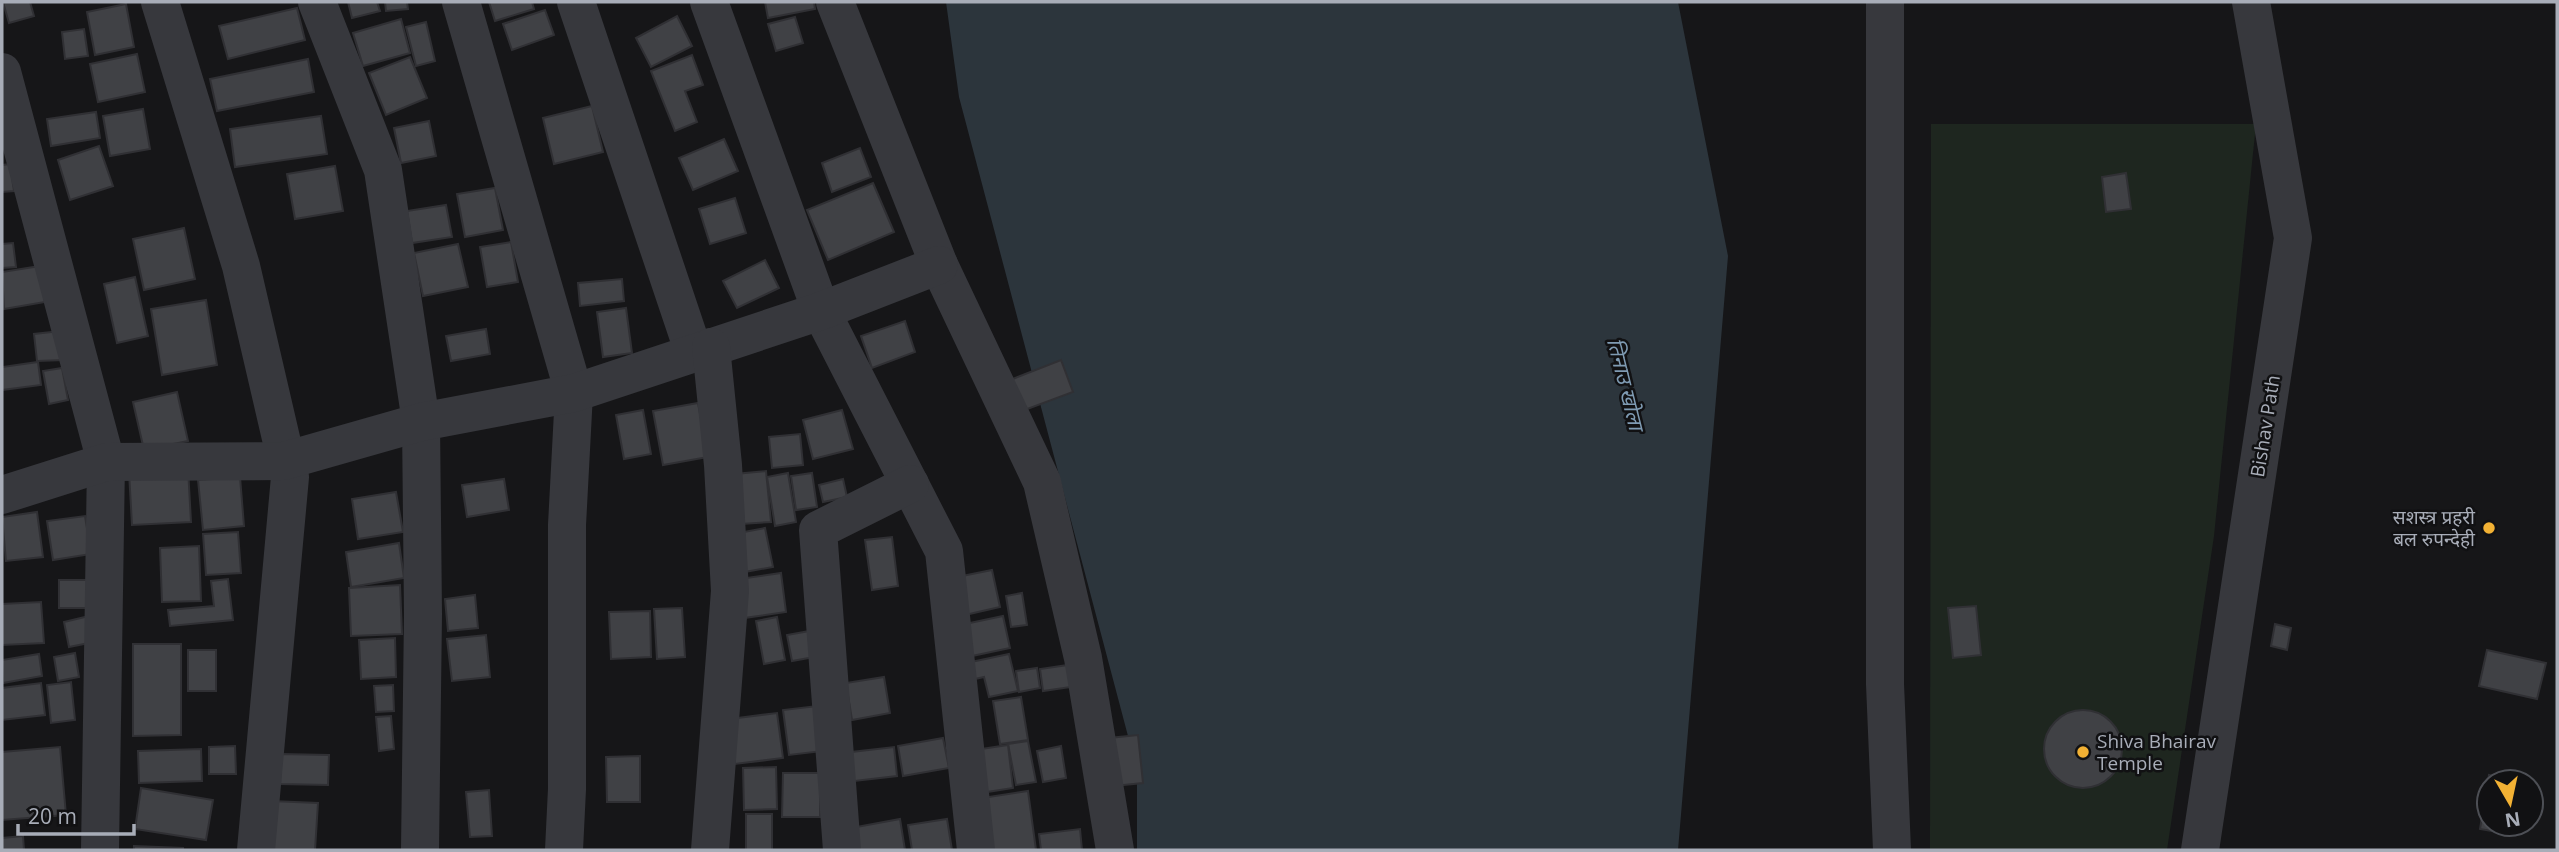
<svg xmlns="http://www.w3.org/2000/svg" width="2559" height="852" viewBox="0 0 2559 852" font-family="'Open Sans','Noto Sans Devanagari',sans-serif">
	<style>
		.green { fill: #1e261f }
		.water { fill: #2c353c }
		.building { fill: #404145; stroke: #303034; stroke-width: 2 }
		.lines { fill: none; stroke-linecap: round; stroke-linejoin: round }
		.minor { stroke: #37383d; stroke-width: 38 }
		.poi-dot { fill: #f2b134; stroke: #111113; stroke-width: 2.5 }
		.labels { text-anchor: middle; stroke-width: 5; stroke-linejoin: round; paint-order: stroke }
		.street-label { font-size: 19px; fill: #a8adb8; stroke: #111113 }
		.poi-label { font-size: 19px; fill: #a8adb8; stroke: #111113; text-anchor: end }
		.water-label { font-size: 21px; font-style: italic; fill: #7f9bb3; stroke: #111113 }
	</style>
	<rect width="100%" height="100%" fill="#161618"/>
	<polygon class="green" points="1931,124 2256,124 2214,536 2167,850 1930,850"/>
	<polygon class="water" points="946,2 1678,2 1728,256 1678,850 1137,850 1137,770 959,97"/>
	<g class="building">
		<polygon points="3,2 30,2 34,16 9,23"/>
		<polygon points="348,2 377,2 380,11 352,18"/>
		<polygon points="385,2 407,2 408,9 386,11"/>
		<polygon points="489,2 532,2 534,9 495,21"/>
		<polygon points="765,2 814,2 815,9 768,18"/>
		<polygon points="126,4 134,47 95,55 87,12"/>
		<polygon points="297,8 305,40 228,59 219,26"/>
		<polygon points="545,10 554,35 512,50 503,24"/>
		<polygon points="677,16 692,46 651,67 636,38"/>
		<polygon points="795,17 803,43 776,51 768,24"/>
		<polygon points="401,19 410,53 363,66 353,33"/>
		<polygon points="426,22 435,61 416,66 406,27"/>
		<polygon points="84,29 88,56 65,59 62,32"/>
		<polygon points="137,54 145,92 98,102 90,64"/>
		<polygon points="692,55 703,85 685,91 697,122 675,131 651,71"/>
		<polygon points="410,57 427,98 386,115 369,73"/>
		<polygon points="308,59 314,92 217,111 210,79"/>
		<polygon points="592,106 603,152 554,164 543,118"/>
		<polygon points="143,109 150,149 110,156 103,116"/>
		<polygon points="96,112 100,138 51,146 47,119"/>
		<polygon points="321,116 327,154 235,167 230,129"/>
		<polygon points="429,121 436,156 401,163 394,128"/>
		<polygon points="724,139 738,171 693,190 679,158"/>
		<polygon points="99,146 113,186 70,200 58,160"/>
		<polygon points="860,148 871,177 832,192 822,163"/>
		<polygon points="10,164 14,191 2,192 2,165"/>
		<polygon points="335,166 343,211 295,219 287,174"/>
		<polygon points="2126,173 2131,209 2106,212 2102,177"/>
		<polygon points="873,183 894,232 828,260 807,210"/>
		<polygon points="495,188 503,230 465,237 457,194"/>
		<polygon points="735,198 746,233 710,244 699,209"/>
		<polygon points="446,205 452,237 412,243 407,211"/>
		<polygon points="184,228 195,279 144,290 133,239"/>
		<polygon points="511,242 518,282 487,287 480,247"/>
		<polygon points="13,243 16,267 2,268 2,244"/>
		<polygon points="458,244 468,287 423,296 414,253"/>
		<polygon points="765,260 779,288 737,308 723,281"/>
		<polygon points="40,266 45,302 4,309 2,272"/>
		<polygon points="135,277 148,336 117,343 104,284"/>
		<polygon points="622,279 624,301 580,306 578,283"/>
		<polygon points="206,300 217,365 162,375 151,309"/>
		<polygon points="626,308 632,353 603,357 597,312"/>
		<polygon points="905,321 915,352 872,368 861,336"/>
		<polygon points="486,329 490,354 451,361 446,336"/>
		<polygon points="60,331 64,360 37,361 34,334"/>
		<polygon points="1061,360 1073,392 1022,411 1010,380"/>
		<polygon points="38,362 41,385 2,390 2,367"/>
		<polygon points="62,368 68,400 49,404 43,371"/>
		<polygon points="177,392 188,441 144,450 133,402"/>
		<polygon points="698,403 708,457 663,465 653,411"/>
		<polygon points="643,410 651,454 624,459 616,415"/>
		<polygon points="842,410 853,449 813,459 803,420"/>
		<polygon points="800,434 803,465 772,468 769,437"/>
		<polygon points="188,468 191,522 132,525 129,472"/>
		<polygon points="766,471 771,522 741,524 735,474"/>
		<polygon points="788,473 796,522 775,526 767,477"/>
		<polygon points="812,473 817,507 796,510 791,476"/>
		<polygon points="240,477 244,526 203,530 198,480"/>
		<polygon points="504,479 509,510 467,517 462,485"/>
		<polygon points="843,479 847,497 823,502 819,485"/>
		<polygon points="396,492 403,532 358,539 352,499"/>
		<polygon points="37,512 43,557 6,561 2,517"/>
		<polygon points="85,516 91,554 53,560 47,521"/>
		<polygon points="765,528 773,567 739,573 733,534"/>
		<polygon points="238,532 241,573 206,575 203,534"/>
		<polygon points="892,537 898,586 872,590 865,540"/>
		<polygon points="399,543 404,578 351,587 346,552"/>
		<polygon points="199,546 201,601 162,602 160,548"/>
		<polygon points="992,570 1000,607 965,615 957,577"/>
		<polygon points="781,573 786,612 744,618 739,579"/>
		<polygon points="228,579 233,620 170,626 168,610 214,606 211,581"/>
		<rect x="59" y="580" width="36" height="28"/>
		<polygon points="400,585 402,634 351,636 349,588"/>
		<polygon points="1022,593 1027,625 1011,627 1006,596"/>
		<polygon points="475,595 478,628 448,631 445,599"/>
		<polygon points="41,602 44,643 2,645 2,604"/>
		<polygon points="1976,606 1981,655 1953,658 1948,608"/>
		<polygon points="682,608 685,657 657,659 654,609"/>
		<polygon points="650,611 651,657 611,659 609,612"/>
		<polygon points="89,616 94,642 69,647 64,622"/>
		<polygon points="1003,616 1010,648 972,656 965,624"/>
		<polygon points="777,617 785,660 764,664 756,621"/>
		<polygon points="2275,624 2291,628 2287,650 2271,646"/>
		<polygon points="815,630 820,656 792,661 787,635"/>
		<polygon points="486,635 490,677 452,681 447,639"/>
		<polygon points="395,638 396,677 361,679 359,640"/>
		<polygon points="133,644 181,644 181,735 133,736"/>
		<rect x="188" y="650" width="28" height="41"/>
		<polygon points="2487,650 2546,663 2537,699 2479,686"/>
		<polygon points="75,653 79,677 58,681 54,657"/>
		<polygon points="39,654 42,676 3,683 2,660"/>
		<polygon points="1009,654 1018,691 989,697 984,677 975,679 971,662"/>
		<polygon points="1068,665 1071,687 1043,691 1040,669"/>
		<polygon points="1037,668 1040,688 1019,692 1016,671"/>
		<polygon points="884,677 890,713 852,720 846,683"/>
		<polygon points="71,682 75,720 51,723 47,685"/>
		<polygon points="41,683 45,715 2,720 2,688"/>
		<polygon points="393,685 394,711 376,712 374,686"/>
		<polygon points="1021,697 1028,740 1000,744 993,701"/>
		<polygon points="817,706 823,751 789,755 783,710"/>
		<circle cx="2083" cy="749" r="39"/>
		<polygon points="777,713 783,758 735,764 729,719"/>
		<polygon points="391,716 394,749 379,751 376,717"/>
		<polygon points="1138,735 1143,783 1114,786 1109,738"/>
		<polygon points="943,738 949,768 903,776 898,746"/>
		<polygon points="1028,741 1036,782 1016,785 1008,744"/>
		<polygon points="1008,745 1013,788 987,792 981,749"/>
		<polygon points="235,746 236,774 209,774 209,747"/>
		<polygon points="1061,746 1066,778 1043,782 1037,751"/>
		<polygon points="60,747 66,815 2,820 2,752"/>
		<polygon points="894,747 897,776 846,782 843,753"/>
		<polygon points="201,749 202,781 139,783 138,751"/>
		<polygon points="281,754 329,755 328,785 280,784"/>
		<polygon points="640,756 640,802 607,802 606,757"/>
		<polygon points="776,767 777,809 744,810 743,768"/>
		<polygon points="783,773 820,773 820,817 782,817"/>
		<polygon points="2489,775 2524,780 2524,782 2489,782 2489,824 2517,824 2515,835 2480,829"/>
		<polygon points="141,788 213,800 206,840 135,829"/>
		<polygon points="489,790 492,836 470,837 466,792"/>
		<polygon points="1028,791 1036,850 990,850 982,798"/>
		<polygon points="271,801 318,803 315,850 268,850"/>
		<rect x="746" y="814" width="26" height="36"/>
		<polygon points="900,819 905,850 855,850 851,828"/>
		<polygon points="947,819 952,850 912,850 908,825"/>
		<polygon points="1080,829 1082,850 1041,850 1039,834"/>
		<polygon points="23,836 24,850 2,850 2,838"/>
		<polygon points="134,846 183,848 183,850 134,850"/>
	</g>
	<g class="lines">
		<g class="minor">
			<polyline points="160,2 241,266 290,477 256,850"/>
			<polyline points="317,2 383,170 421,422 423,614 420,850"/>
			<polyline points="461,2 574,393 567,525 567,789 564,850"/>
			<polyline points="576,2 694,353"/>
			<polyline points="709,2 821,311 944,551 976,850"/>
			<polyline points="835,2 939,265 1042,482 1083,658 1115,850"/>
			<polyline points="1885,2 1885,684 1892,850"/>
			<polyline points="2,72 106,462 100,850"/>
			<polyline points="2,495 106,462 284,461 421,422 574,393 821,311 939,265"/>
			<polyline points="710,850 730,591 723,465 711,347"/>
			<polyline points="842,850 818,530 910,484"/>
			<polyline points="2200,850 2293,238 2251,2"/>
		</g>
	</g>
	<g class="poi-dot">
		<circle cx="2489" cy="528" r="7"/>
		<circle cx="2083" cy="752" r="7"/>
	</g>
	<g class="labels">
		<g class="street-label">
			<text transform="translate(2265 426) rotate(-81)" y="7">Bishav Path</text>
		</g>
		<g class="poi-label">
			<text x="2475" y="524">सशस्त्र प्रहरी<tspan x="2475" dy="22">बल रुपन्देही</tspan></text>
			<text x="2097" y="748" text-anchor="start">Shiva Bhairav<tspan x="2097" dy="22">Temple</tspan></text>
		</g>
		<g class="water-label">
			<text transform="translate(1625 384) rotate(76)" y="7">तिनाउ खोला</text>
		</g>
	</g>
	<rect width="2559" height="852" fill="none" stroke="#a8adb8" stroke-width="7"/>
	<g transform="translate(2510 803) rotate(171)"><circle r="33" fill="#111113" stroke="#4d4f55" stroke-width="2"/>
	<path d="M0-5L12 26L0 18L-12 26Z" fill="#f2b134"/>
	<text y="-10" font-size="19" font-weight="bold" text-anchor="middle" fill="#a8adb8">N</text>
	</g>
	<path d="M18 824v10h116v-10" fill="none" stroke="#a8adb8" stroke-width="3.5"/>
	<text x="28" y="824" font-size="21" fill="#a8adb8" stroke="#111113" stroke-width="5" paint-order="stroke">20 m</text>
</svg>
